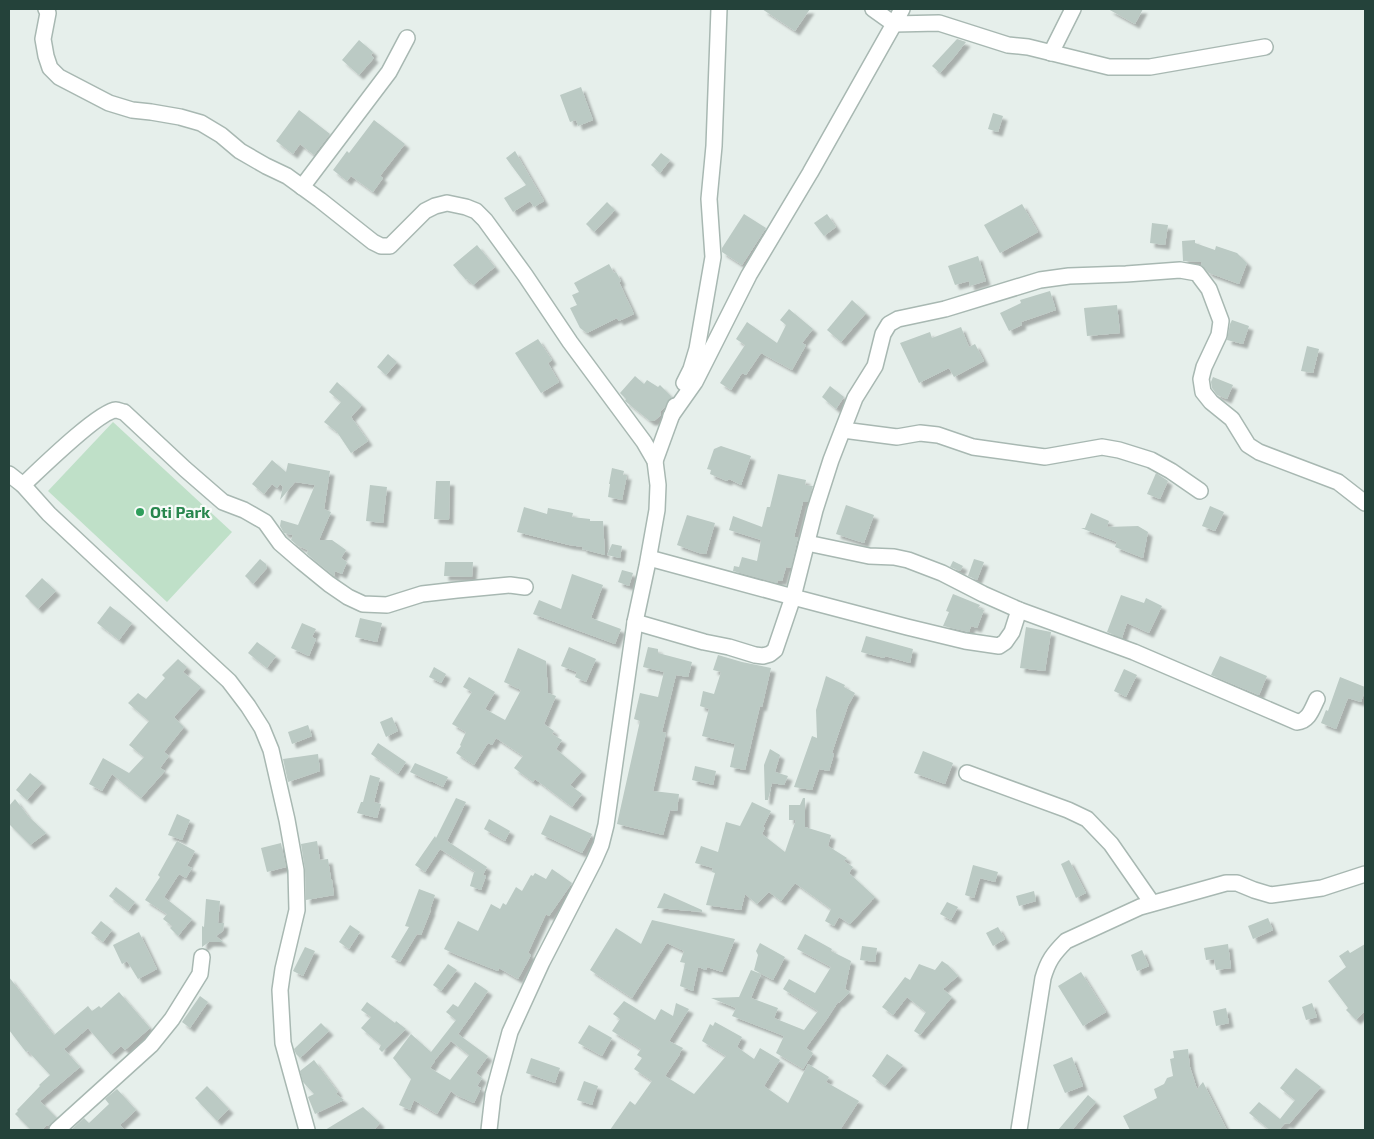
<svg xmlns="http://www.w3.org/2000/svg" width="1374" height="1139" viewBox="0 0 1374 1139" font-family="'Exo 2',sans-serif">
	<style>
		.green { fill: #bfe0c8 }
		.building { fill: #bbcac4; fill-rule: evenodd; filter: url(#shadow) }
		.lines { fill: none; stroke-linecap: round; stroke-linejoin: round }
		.minor-casing { stroke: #a8b8b2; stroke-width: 18 }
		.minor { stroke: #fff; stroke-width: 15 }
		.leisure-dot { fill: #2e9e5b; stroke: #f7fbf9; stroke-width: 2 }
		.labels { text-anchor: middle; stroke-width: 4.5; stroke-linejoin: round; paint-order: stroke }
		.leisure-label { font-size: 16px; font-weight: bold; fill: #27864d; stroke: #f7fbf9; text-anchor: start }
	</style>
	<defs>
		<filter id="shadow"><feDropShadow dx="4.5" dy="4.5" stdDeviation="1" flood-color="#0004"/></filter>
	</defs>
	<rect width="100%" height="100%" fill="#e6efeb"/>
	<polygon class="green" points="113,422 232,532 167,602 48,491"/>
	<g class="building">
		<polygon points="762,9 810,9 795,31"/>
		<polygon points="1108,9 1143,9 1135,24"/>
		<polygon points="957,39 966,42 955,56 940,73 932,66"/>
		<polygon points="359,40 373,52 371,55 374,58 359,75 342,60"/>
		<polygon points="581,87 593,120 578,126 576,120 570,122 560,95"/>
		<polygon points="299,110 330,134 314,155 300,144 293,154 276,141"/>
		<polygon points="993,113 1003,116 998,132 988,129"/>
		<polygon points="374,120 405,144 380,176 383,178 373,192 351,176 347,181 333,170 347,151 349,153"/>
		<polygon points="515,151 544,201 534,207 530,201 513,212 504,198 526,185 506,158"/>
		<polygon points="661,153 670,160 660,173 651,165"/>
		<polygon points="607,202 615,210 594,232 586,224"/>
		<polygon points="1022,204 1038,232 1000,253 984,225"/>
		<polygon points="744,214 766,228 742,265 722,252 722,248"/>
		<polygon points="827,214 836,227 824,236 814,223"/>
		<polygon points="1152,223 1168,225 1165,245 1150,243"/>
		<polygon points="1195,240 1195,243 1215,250 1216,246 1237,253 1247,263 1239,284 1209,273 1201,265 1202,262 1183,261 1182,241"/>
		<polygon points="477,245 495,267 473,285 467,279 466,280 453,265"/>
		<polygon points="978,256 986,281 970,286 969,281 955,285 948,266"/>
		<polygon points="609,264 614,273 616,272 621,281 619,282 634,314 619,321 617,318 587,333 580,328 570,308 577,305 572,295 579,292 574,283"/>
		<polygon points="1050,291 1056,310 1021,322 1022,325 1009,331 1000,313 1021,303 1020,300"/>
		<polygon points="852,300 866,313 841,342 827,330"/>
		<polygon points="1117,305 1120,333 1087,336 1084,308"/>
		<polygon points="789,309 813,329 802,343 806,345 792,370 761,353 746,375 742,373 731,390 720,383 745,345 736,339 747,322 777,343 786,325 780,320"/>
		<polygon points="1232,320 1249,326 1243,344 1227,340 1230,324"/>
		<polygon points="961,327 969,347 975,344 984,361 954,377 949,368 919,383 900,343 930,332 932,338"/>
		<polygon points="538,339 552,360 548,363 559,382 541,393 515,353"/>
		<polygon points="1307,346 1319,349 1313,373 1301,371"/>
		<polygon points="388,354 397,362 386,375 377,367"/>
		<polygon points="635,376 644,384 647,380 658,387 660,385 672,397 669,399 665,407 660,412 661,415 654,421 650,421 625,401 626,399 620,393"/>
		<polygon points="1213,377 1233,385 1227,399 1217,395 1212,388 1211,382"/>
		<polygon points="337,382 362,405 351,417 368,441 351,453 337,432 324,422 341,402 329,392"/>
		<polygon points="830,386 844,397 836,409 822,397"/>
		<polygon points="721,446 751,456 741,485 729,479 727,481 710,474 711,470 707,469 714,449"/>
		<polygon points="272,460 286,472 288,463 330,471 324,509 331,512 319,540 332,540 346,550 341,558 347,562 342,574 335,571 334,576 307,554 308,550 298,546 291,540 293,535 284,533 280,526 281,520 298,525 315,485 295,482 280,500 283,487 280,484 277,488 272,484 264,494 252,484"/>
		<polygon points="612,468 624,471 623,475 627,475 622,500 608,497 610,484 609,484"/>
		<polygon points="1156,473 1168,481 1160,499 1147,494"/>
		<polygon points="778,474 806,480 805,485 813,486 808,502 803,502 794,537 798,537 791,568 786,567 782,581 778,580 777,583 733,571 734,566 739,567 742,557 757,561 761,540 729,530 733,516 762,527 767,507 770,507"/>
		<polygon points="436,481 450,481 449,520 434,519"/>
		<polygon points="370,485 387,487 383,523 366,521"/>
		<polygon points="846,505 874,515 864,543 836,534"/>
		<polygon points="1210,506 1224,512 1215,531 1202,526"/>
		<polygon points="524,507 547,514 548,508 573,513 572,517 590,519 590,521 603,521 605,555 582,549 583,547 569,545 517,532"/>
		<polygon points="1091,513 1109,521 1107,527 1138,526 1148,532 1143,558 1115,547 1117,542 1081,528 1085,528"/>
		<polygon points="687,515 715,523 706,554 699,553 677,545"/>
		<polygon points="612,544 622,546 620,558 607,555"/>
		<polygon points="260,559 266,564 267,568 253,584 245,576"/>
		<polygon points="974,559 984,562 977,580 968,576"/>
		<polygon points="953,561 963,566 960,571 950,567"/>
		<polygon points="445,562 473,562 472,577 444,576"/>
		<polygon points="622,570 633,573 629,586 618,582"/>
		<polygon points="572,574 603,585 591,618 621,629 615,644 533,614 539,600 561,609"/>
		<polygon points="42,578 56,591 38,609 25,596"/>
		<polygon points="953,594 980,605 978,608 984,610 977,628 971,626 969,632 943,626 949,612 946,611"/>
		<polygon points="1121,595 1144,603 1146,598 1162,606 1149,633 1127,623 1122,638 1107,632"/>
		<polygon points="110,606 132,623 119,640 97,623"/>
		<polygon points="360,618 382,623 377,642 355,637"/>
		<polygon points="302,623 316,629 312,637 316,639 309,656 291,648"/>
		<polygon points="1026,627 1051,632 1045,671 1020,668"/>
		<polygon points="866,636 913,649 910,663 885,656 884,658 861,652"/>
		<polygon points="257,642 276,656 267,668 248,653"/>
		<polygon points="569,647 596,659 586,682 575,677 577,672 561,666"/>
		<polygon points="648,647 658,649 658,653 692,662 688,677 676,675 662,732 666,733 653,791 679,794 677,811 670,810 663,835 617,824 640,721 634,719 640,693 658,697 664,672 643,667"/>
		<polygon points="518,648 546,661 548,693 556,696 544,724 554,731 552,734 562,740 556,749 582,771 570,785 582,794 572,807 535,779 533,782 514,768 523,756 496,738 492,745 488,743 474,765 456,753 461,746 460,745 466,732 452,724 472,692 463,687 469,677 495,692 485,709 505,720 521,690 504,682"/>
		<polygon points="718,655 742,662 771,668 762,707 760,706 745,770 730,767 735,744 702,736 709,709 700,706 703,691 714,694 721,672 713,670"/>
		<polygon points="1220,656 1267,676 1259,695 1211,675"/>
		<polygon points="178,659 187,667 183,672 201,687 174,717 184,727 164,752 169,756 160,768 165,771 141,798 112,774 102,791 89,784 103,758 129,773 144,757 129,745 149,721 128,703 138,693 146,699 165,678 162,675"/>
		<polygon points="434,667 446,674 441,683 429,677"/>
		<polygon points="1124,669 1137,675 1126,697 1114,691"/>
		<polygon points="826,676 845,685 844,687 855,693 848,706 838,735 832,753 834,754 829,771 819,769 812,790 794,787 812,736 817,738 816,710"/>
		<polygon points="1340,677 1365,687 1365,691 1361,702 1348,698 1336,729 1321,723 1326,710 1328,711"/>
		<polygon points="392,717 398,731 386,737 380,722"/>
		<polygon points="308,725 312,736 292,744 288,732"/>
		<polygon points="378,743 406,762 398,774 371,754"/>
		<polygon points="770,749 780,755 775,772 788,776 784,785 772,783 768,800 765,800 764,765"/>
		<polygon points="923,751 953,763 945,784 914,773"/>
		<polygon points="318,754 320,771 288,782 283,759"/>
		<polygon points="415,763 448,777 443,787 431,781 431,782 410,772"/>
		<polygon points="695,766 716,771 713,785 692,780"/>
		<polygon points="30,773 42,783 27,800 16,790"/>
		<polygon points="370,775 380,778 374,802 381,804 377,818 357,813 361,802 363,802"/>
		<polygon points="456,798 466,802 447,841 487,867 483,875 486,876 481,890 470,886 474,872 476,872 440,849 425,872 415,865 435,836 436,838"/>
		<polygon points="803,798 805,798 805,827 831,835 828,846 847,858 844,861 853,867 849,873 875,897 850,924 839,917 834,926 825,921 831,909 795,883 781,901 769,892 757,904 745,894 741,910 706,905 715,873 712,872 713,868 695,863 701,846 718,852 726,822 740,826 752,802 771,811 763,827 765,828 762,834 785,852 796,820 789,820 789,805 800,805"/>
		<polygon points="15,799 28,816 46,833 30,845 9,824 9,806"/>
		<polygon points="177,814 190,820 182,840 168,835"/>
		<polygon points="550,815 592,834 582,853 541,834"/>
		<polygon points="489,819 510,831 505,841 484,829"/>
		<polygon points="177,841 195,851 187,866 192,868 186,878 179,874 164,897 192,919 178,936 170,928 172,926 163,919 167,914 145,900 160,877 158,875"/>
		<polygon points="317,841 320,860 328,859 331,879 329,878 332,880 334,895 306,900 305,870 301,844"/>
		<polygon points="281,843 286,867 267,872 261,848"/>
		<polygon points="1069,860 1086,893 1076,898 1061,864"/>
		<polygon points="973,865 998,872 995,882 980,878 974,898 965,895"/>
		<polygon points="552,869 572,883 549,916 546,914 528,953 531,955 518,979 499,968 498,971 457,955 444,949 458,921 478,931 491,904 500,909 503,903 506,905 516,887 522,891 531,875 533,876 535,873 546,879"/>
		<polygon points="116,887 135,902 128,911 109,896"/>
		<polygon points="419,889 435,895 430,910 431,910 421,935 417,934 400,962 391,957 409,927 405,926"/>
		<polygon points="1034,891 1036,901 1019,906 1016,896"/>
		<polygon points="664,893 702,910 702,912 657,908"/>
		<polygon points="206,899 220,901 218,923 224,923 223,931 216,936 223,942 209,942 202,947 202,926 204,927"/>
		<polygon points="947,902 958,907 951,920 940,914"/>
		<polygon points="1268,918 1273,930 1253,939 1248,926"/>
		<polygon points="652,920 735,939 722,972 707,967 706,970 698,967 693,991 680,986 685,963 680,962 684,951 667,943 632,998 590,970 616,928 641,944"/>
		<polygon points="101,921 112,930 103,942 91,933"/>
		<polygon points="350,925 360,932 349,949 339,942"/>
		<polygon points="998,927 1005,939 993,946 986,933"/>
		<polygon points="139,932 157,969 138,979 127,961 122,964 113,945"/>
		<polygon points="805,934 832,949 831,951 851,961 845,989 850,992 839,1003 838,1002 827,1019 806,1048 813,1053 803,1069 776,1053 784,1036 732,1016 736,1008 711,998 739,997 751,970 761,974 751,998 778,1008 774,1018 804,1030 818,1011 783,989 789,979 815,993 831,967 797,949"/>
		<polygon points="760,943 785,957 773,980 754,970 758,955 756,951"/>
		<polygon points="1228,944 1231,968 1216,970 1214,959 1206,960 1204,948"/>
		<polygon points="1365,944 1365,1011 1356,1020 1346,1010 1348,1008 1328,981 1346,967 1339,956 1348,950 1350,953"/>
		<polygon points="862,946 877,948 875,962 860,960"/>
		<polygon points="305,947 315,951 303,976 293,971"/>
		<polygon points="1142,950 1149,966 1137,971 1131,955"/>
		<polygon points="942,961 948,965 958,976 943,989 952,997 920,1035 914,1031 926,1012 907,997 893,1015 882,1007 905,977 910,980 919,964 935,970"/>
		<polygon points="448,964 457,970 441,991 433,985"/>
		<polygon points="1081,972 1106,1012 1083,1026 1058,986"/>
		<polygon points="9,977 54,1035 88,1006 92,1011 99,1006 101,1008 119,992 150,1028 125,1050 121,1046 111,1055 88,1028 64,1049 80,1067 40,1101 57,1118 48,1126 47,1125 42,1130 31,1130 15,1114 18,1111 17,1110 40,1086 39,1085 50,1075 28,1051 26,1052 9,1030"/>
		<path d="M 475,982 L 488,991 L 471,1016 L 458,1034 L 488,1056 L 476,1073 L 482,1078 L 477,1086 L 481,1088 L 474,1103 L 456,1095 L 451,1091 L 437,1114 L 414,1100 L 410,1110 L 399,1105 L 411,1079 L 393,1058 L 411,1034 L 431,1052 L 456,1020 L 446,1012 L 453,1004 L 458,1007 ZM 451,1041 L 469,1055 L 450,1080 L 430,1068 L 435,1061 L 434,1061 Z"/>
		<polygon points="200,996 208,1002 190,1028 182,1022"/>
		<polygon points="624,1001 655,1020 661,1009 673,1016 676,1003 689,1009 669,1041 683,1048 679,1054 680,1054 665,1076 694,1094 726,1056 702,1041 710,1024 713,1026 715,1022 742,1037 737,1047 754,1059 760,1048 780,1060 764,1086 788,1103 808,1064 829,1077 826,1082 859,1101 840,1130 610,1130 630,1101 635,1105 652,1081 634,1069 642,1058 637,1055 641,1049 612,1031 620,1019 613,1014"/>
		<polygon points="367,1002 395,1023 396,1021 406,1029 382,1052 379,1049 381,1045 361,1028 371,1017 361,1010"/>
		<polygon points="1312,1003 1317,1017 1306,1020 1302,1007"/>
		<polygon points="1226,1008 1229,1023 1216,1026 1213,1011"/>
		<polygon points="321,1023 329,1031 300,1058 296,1054 294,1049"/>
		<polygon points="589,1025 612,1038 602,1056 578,1043"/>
		<polygon points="1188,1049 1190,1067 1197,1089 1203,1082 1227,1130 1130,1130 1123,1116 1157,1098 1154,1089 1164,1084 1167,1078 1173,1076 1170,1059 1174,1058 1173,1051"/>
		<polygon points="887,1054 903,1065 885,1086 872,1076"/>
		<polygon points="1072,1057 1083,1086 1065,1093 1053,1065"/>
		<polygon points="531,1058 560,1068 555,1083 526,1073"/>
		<polygon points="314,1060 338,1092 336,1094 344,1100 315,1114 308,1097 314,1094 303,1082 300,1071"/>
		<polygon points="1296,1068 1321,1087 1289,1124 1285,1123 1279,1130 1270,1130 1249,1113 1259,1102 1280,1119 1295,1100 1280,1088"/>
		<polygon points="584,1081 598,1086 592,1105 577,1100"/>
		<polygon points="207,1086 229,1109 217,1121 195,1098"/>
		<polygon points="117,1089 136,1110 120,1125 125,1130 71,1130 84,1118 89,1123 109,1104 105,1099"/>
		<polygon points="1088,1095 1096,1102 1072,1130 1058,1130"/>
		<polygon points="363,1107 380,1123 374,1130 325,1130"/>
	</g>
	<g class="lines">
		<defs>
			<g id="minor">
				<polyline points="46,9 48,13 43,39 46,56 50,68 59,77 109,103 132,110 151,112 180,117 201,123 221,135 240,151 266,166 287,176 320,200 373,242 381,246 390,246 425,211 435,206 447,203 466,207 476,211 485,220 525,275 570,342 644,442 655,461 658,485 657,510 647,566 635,622 606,825 601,845 594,861 542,962 510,1032 493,1095 489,1130"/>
				<polyline points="902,9 894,24 939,23 1008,45 1028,47 1109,67 1150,67 1265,47"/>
				<polyline points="1051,53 1073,9"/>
				<polyline points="302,187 389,72 407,38"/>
				<polyline points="684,383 691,369 697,349 713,257 709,199 714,146 719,9"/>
				<polyline points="671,416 695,382 749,275 810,173 894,24 873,9"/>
				<polyline points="843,430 897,437 920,433 938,435 973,447 1045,457 1102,447 1119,450 1151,460 1171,471 1200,491"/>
				<polyline points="655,461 675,406"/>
				<polyline points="9,474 23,485 49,514 96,558 229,681 248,706 262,728 271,750 287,820 296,870 297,910 283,969 280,990 283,1043 307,1130"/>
				<path d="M 23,485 C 38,471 99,411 116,410 C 119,410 121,412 124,412 L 185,469 L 223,502 L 244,510 L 265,522 L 280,543 L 302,562 L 329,584 L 348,597 L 363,604 L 387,605 L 422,594 L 457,590 L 510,585 L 525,587"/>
				<path d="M 807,543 L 869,556 L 894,557 L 908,560 L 942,573 L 983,594 L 1019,610 L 1134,652 L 1297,722 C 1309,721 1312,709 1317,699"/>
				<polyline points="1019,610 1012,632 1005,642 999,646 965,641 907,627 793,597 815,510 831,460 855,398 875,366 883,334 889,324 898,319 945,309 1040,280 1069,276 1126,274 1180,270 1197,273 1209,289 1221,321 1219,335 1204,367 1201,379 1203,392 1211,402 1232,419 1248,445 1259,452 1338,482 1365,503"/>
				<polyline points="635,622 704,642 729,647 755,655 763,656 770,654 775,650 793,597 649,558"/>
				<polyline points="967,773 1068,810 1087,819 1111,844 1152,903"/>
				<polyline points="57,1130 151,1045 172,1019 200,974 202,957"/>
				<path d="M 1019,1130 L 1043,978 C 1048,961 1053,954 1066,941 L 1140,907 L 1226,883 L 1237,883 L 1254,890 L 1271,895 L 1322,888 L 1365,874"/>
			</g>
		</defs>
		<use href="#minor" class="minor-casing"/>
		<use href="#minor" class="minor"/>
	</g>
	<circle class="leisure-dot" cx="140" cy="512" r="5"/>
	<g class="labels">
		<g class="leisure-label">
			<text x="150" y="518">Oti Park</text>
		</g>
	</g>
	<rect width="1374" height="1139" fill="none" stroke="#24423a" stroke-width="20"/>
</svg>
